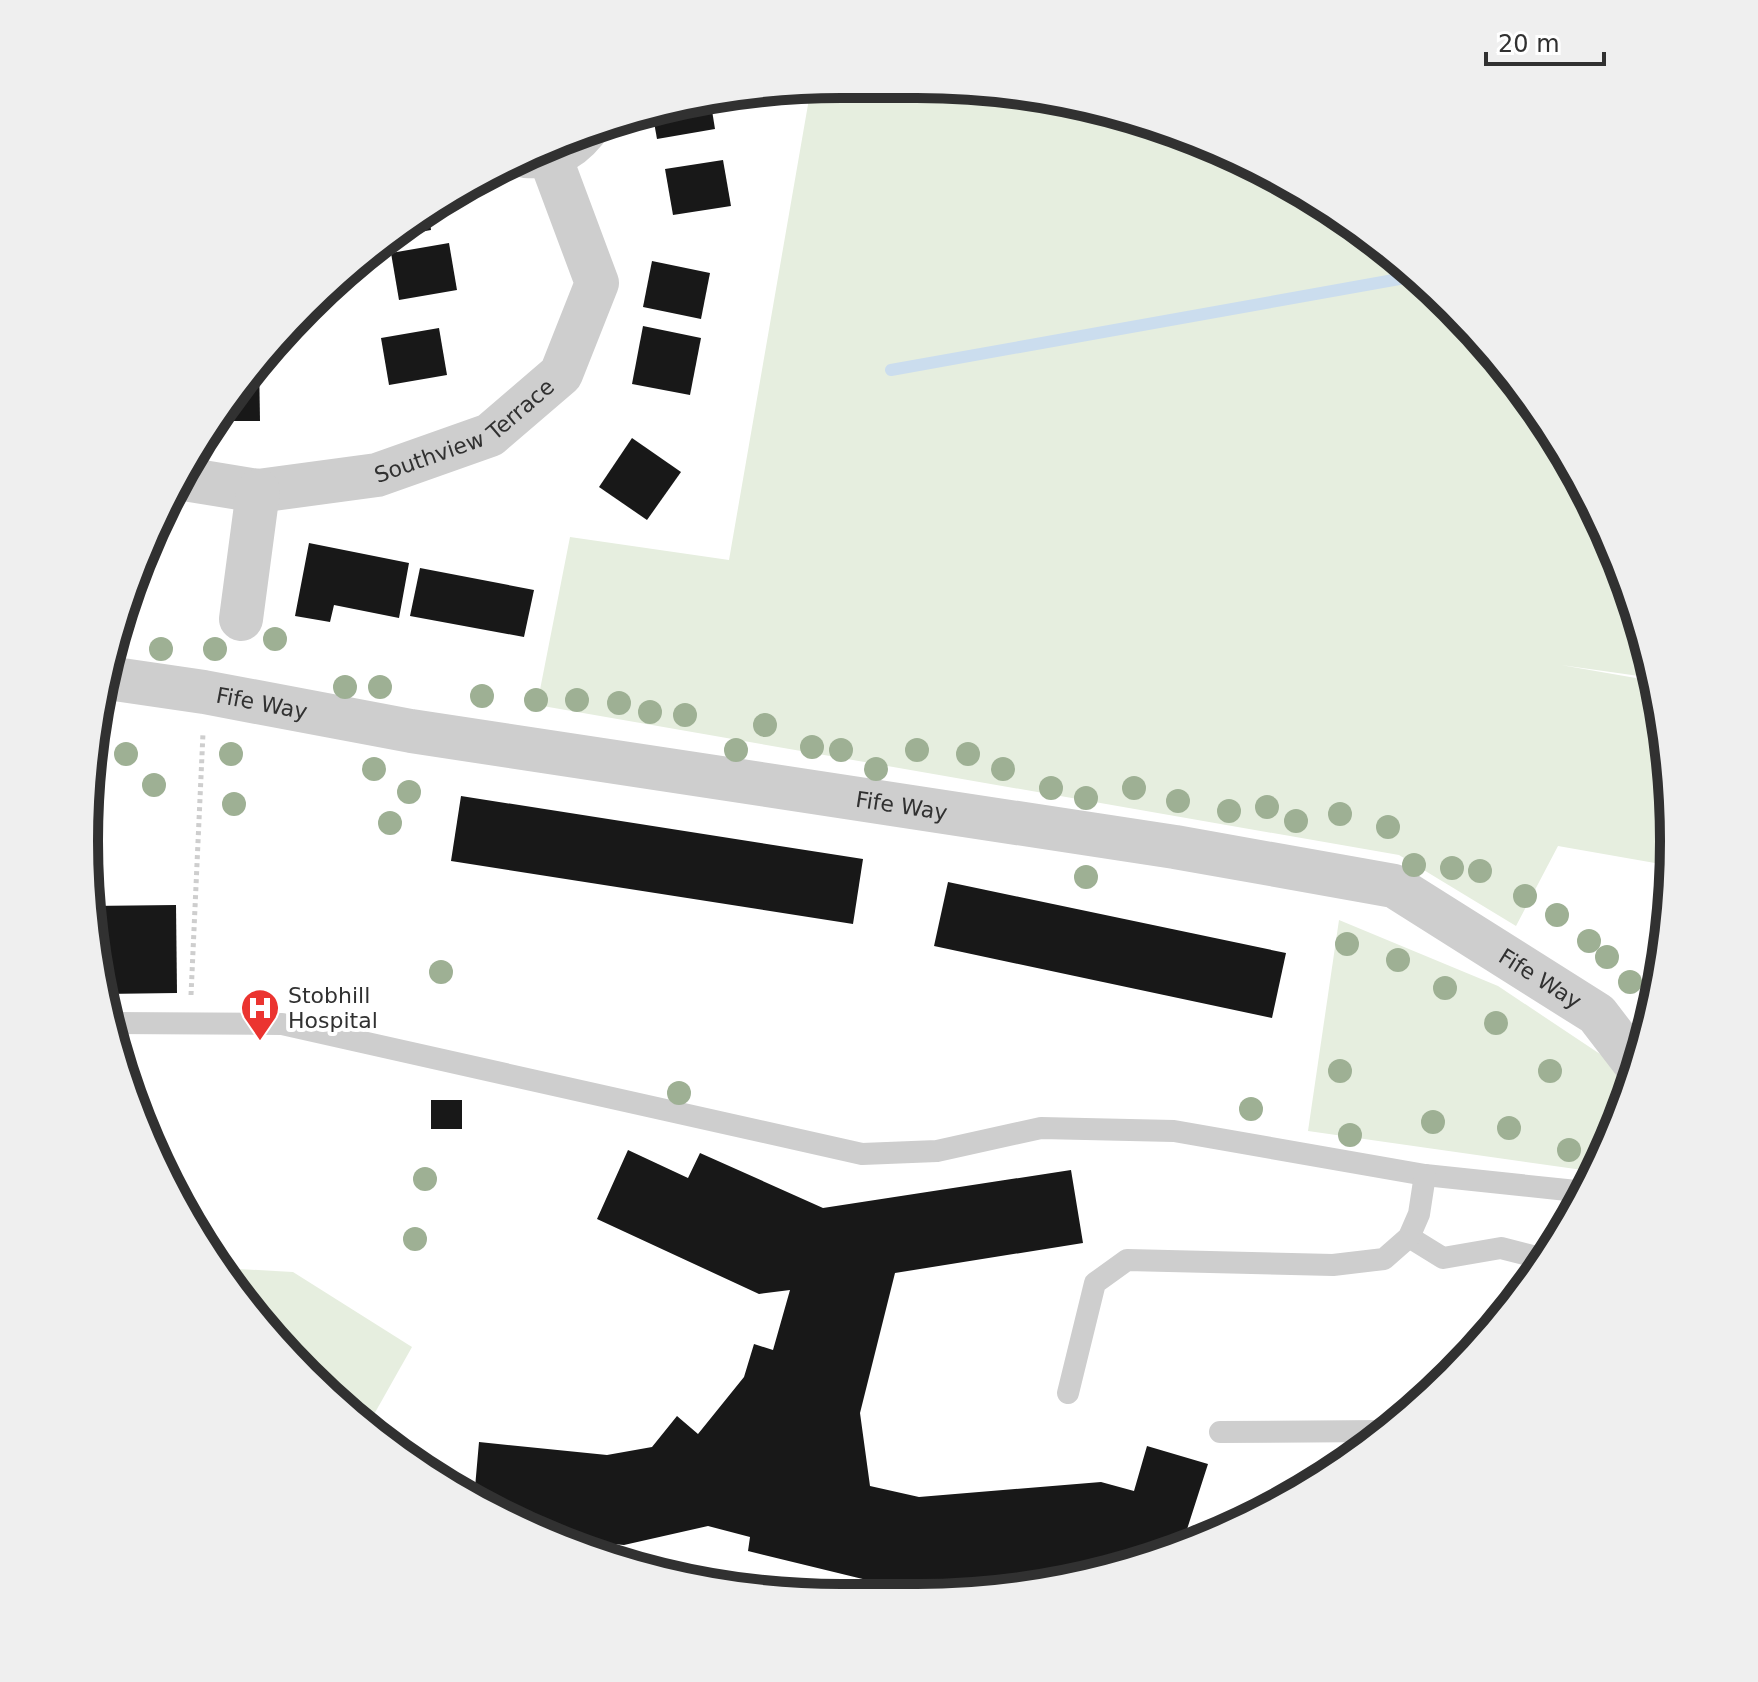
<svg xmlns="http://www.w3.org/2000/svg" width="1758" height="1682" viewBox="0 0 1758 1682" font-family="'DejaVu Sans',sans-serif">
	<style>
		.green { fill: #e6eedf }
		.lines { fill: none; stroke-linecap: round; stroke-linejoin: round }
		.stream { stroke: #cbddee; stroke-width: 12 }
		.building { fill: #181818 }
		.path { stroke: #cecece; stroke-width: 5; stroke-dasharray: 4 4; stroke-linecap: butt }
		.service { stroke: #cecece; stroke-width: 22 }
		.minor { stroke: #cecece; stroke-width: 44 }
		.tree { fill: #9eb094 }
		.labels { text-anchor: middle; stroke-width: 8; stroke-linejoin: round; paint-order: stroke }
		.street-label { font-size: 22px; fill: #313131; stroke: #fff }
		.poi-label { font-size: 22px; fill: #313131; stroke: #fff; text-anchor: start }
		.rim { fill: none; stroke: #313131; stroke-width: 10 }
	</style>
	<rect width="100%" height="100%" fill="#fff"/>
	<g class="green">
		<polygon points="967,86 1113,110 1252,162 1378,241 1486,342 1573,463 1634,598 1653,678 1561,665 1653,681 1668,743 1672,866 1558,846 1516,926 1399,855 537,705 570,537 729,560 810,93"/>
		<polygon points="1339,920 1498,986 1621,1068 1628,1092 1597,1172 1308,1131"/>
		<polygon points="220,1268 293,1272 412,1347 368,1425 272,1340"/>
	</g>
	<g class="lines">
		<polyline class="stream" points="891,370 1416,276"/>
	</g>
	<g class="building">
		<polygon points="710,98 715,129 657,139 652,111 693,99"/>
		<polygon points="723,160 731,206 673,215 665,169"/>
		<polygon points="428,208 431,230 392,237 420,212"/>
		<polygon points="449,243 457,290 399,300 391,253"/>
		<polygon points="652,261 710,273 701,319 643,307"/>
		<polygon points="643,326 701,338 690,395 632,384"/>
		<polygon points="439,328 447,375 389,385 381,338"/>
		<polygon points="259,360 260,421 215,421"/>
		<polygon points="632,438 681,472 647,520 599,487"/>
		<polygon points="309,543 409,563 399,618 334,605 330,622 295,616"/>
		<polygon points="420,568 534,590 524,637 410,616"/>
		<polygon points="461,796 863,859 853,924 451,861"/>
		<polygon points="948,882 1286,953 1272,1018 934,946"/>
		<polygon points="176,905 177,993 103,994 90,939 89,906"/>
		<rect x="431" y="1100" width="31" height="29"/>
		<polygon points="628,1150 688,1178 700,1153 823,1208 1071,1170 1083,1243 895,1273 860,1413 870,1486 919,1497 1101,1482 1134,1491 1147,1446 1208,1464 1181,1548 1160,1558 1079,1577 1081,1569 912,1591 748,1551 750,1537 708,1526 624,1545 547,1538 474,1499 479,1442 607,1455 652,1447 677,1416 698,1434 744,1377 754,1344 773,1350 790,1290 759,1294 597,1219"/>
	</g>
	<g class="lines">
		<polyline class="path" points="191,995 203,733"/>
		<g class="service">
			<polyline points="110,1023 282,1024 862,1154 937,1151 1041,1128 1174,1131 1425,1175 1586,1192"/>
			<polyline points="1409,1237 1443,1258 1501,1248 1544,1259"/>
			<polyline points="1068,1393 1095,1283 1127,1260 1333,1265 1384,1259 1409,1237 1419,1214 1425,1175"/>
			<polyline points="1220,1432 1387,1431"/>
		</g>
		<g class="minor">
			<path d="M 525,156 C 551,158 568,152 585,131"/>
			<path id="s1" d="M 178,478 L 258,491 L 377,475 L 490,435 L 561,374 L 597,283 L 550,157"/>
			<polyline points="241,619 258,491"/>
			<path id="s2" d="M 108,678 L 204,692 L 411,731 L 1175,847 L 1394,886 L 1597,1014 L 1637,1066"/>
		</g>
	</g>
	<g class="tree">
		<circle cx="275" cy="639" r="12"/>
		<circle cx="161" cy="649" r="12"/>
		<circle cx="215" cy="649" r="12"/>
		<circle cx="345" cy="687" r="12"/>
		<circle cx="380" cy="687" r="12"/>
		<circle cx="482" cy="696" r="12"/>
		<circle cx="536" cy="700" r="12"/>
		<circle cx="577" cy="700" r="12"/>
		<circle cx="619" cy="703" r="12"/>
		<circle cx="650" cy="712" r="12"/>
		<circle cx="685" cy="715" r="12"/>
		<circle cx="765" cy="725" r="12"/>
		<circle cx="812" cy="747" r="12"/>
		<circle cx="736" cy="750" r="12"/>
		<circle cx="841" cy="750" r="12"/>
		<circle cx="917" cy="750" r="12"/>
		<circle cx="126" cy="754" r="12"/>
		<circle cx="231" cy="754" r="12"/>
		<circle cx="968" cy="754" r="12"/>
		<circle cx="374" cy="769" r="12"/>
		<circle cx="876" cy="769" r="12"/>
		<circle cx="1003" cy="769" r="12"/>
		<circle cx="154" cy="785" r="12"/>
		<circle cx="1051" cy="788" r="12"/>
		<circle cx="1134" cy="788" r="12"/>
		<circle cx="409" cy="792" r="12"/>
		<circle cx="1086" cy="798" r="12"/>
		<circle cx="1178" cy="801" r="12"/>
		<circle cx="234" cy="804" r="12"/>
		<circle cx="1267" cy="807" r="12"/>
		<circle cx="1229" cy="811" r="12"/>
		<circle cx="1340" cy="814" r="12"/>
		<circle cx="1296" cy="821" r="12"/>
		<circle cx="390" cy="823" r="12"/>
		<circle cx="1388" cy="827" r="12"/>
		<circle cx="1414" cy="865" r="12"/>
		<circle cx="1452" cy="868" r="12"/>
		<circle cx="1480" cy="871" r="12"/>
		<circle cx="1086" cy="877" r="12"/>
		<circle cx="1525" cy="896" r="12"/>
		<circle cx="1557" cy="915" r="12"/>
		<circle cx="1589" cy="941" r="12"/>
		<circle cx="1347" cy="944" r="12"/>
		<circle cx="1607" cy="957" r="12"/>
		<circle cx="1398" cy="960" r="12"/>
		<circle cx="441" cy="972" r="12"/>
		<circle cx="1630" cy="982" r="12"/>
		<circle cx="1445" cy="988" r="12"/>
		<circle cx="1496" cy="1023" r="12"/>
		<circle cx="1340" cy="1071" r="12"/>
		<circle cx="1550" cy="1071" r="12"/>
		<circle cx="679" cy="1093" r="12"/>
		<circle cx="1251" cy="1109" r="12"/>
		<circle cx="1433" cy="1122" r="12"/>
		<circle cx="1509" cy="1128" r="12"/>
		<circle cx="1350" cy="1135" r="12"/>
		<circle cx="1569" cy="1150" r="12"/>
		<circle cx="425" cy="1179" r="12"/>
		<circle cx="415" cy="1239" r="12"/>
	</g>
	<defs>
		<symbol id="hospital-pin" viewBox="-11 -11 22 30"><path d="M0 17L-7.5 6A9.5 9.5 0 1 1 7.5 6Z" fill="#eb3430" stroke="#fff"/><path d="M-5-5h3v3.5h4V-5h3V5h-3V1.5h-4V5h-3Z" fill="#fff"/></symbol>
	</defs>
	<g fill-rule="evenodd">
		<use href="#hospital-pin" x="238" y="986" width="44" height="60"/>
	</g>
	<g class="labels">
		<g class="street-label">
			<text dy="8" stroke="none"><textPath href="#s1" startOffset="300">Southview Terrace</textPath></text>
			<text dy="8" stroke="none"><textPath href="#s2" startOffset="156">Fife Way</textPath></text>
			<text dy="8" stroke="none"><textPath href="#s2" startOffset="804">Fife Way</textPath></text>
			<text dy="8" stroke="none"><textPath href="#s2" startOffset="1476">Fife Way</textPath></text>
		</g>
		<g class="poi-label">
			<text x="288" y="1003">Stobhill<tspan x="288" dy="25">Hospital</tspan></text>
		</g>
	</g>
	<path d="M0 0H1758V1682H0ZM841 98H917A743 743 0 0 1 1660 841V841A743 743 0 0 1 917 1584H841A743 743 0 0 1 98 841V841A743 743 0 0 1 841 98Z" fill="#efefef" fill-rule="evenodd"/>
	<path class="rim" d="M841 98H917A743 743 0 0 1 1660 841V841A743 743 0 0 1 917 1584H841A743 743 0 0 1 98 841V841A743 743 0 0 1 841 98Z"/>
	<path d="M1486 52v12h118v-12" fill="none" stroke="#313131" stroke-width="4"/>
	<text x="1498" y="52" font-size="24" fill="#313131" stroke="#ffffff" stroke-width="6" paint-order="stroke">20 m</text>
</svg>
